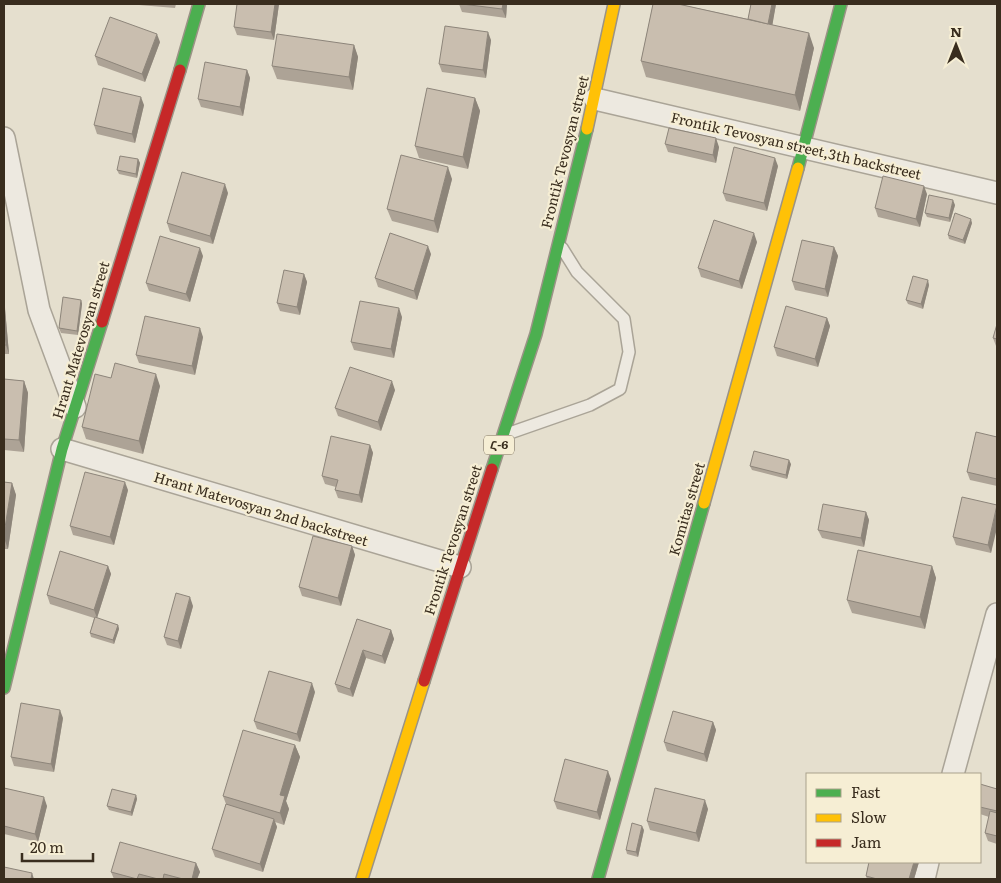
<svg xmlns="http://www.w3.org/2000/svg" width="1001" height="883" viewBox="0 0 1001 883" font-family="Literata,'Noto Sans Armenian',serif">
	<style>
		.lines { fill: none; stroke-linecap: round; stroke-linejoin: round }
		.lane-casing { stroke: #aaa497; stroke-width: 14 }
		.street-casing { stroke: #aaa497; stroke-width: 24 }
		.fast-casing { stroke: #9a9386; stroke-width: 14 }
		.slow-casing { stroke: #9a9386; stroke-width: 14 }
		.jam-casing { stroke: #9a9386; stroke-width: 14 }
		.lane { stroke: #ede9e0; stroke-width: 11 }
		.street { stroke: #ede9e0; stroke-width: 21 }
		.fast { stroke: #4caf50; stroke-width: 11 }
		.slow { stroke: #ffc107; stroke-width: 11 }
		.jam { stroke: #c62828; stroke-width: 11 }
		.wall { fill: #ada396 }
		.shaded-wall { fill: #8d857a }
		.building { fill: #c9beaf; stroke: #8d857a }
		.labels { text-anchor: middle; stroke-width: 4.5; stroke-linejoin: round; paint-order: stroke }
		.shield { fill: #f6eed4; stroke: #726755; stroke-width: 1 }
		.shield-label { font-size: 12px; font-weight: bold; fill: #392d1e }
		.street-label { font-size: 14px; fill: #392d1e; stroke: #f6eed4 }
	</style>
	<rect width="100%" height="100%" fill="#e5dfce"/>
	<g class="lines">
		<defs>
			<polyline id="lane" points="507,434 590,405 620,389 629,352 624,319 577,272 562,248"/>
			<g id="street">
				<polyline points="595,99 997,193"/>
				<polyline points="4,138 39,310 75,407"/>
				<polyline points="62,449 460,567"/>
				<polyline points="953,774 997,614"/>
				<polyline points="924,879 928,862"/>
			</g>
			<g id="fast">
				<polyline points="180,70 199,4"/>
				<polyline points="798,168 841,4"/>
				<polyline points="492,469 536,334 587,129"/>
				<polyline points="4,688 62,449 102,322"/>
				<polyline points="598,879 704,503"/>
			</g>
			<g id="slow">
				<polyline points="587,129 614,4"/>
				<polyline points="704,503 798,168"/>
				<polyline points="362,879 424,681"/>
			</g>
			<g id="jam">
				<polyline points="102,322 180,70"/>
				<polyline points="424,681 492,469"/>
			</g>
		</defs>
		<use href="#lane" class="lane-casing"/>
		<use href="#street" class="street-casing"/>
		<use href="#fast" class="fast-casing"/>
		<use href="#slow" class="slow-casing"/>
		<use href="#jam" class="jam-casing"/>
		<use href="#lane" class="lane"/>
		<use href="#street" class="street"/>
		<use href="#fast" class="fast"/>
		<use href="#slow" class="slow"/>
		<use href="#jam" class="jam"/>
	</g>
	<g class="wall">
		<polygon points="138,4 176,4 175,8 139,5"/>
		<polygon points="237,4 279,4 274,40 237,35 234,27"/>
		<polygon points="459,4 507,4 506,18 462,12"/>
		<polygon points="653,4 684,4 683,5 748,19 751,4 776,4 772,25 814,48 800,111 646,77 641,61"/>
		<polygon points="491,40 486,78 442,72 439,64"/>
		<polygon points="160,42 145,82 98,65 95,56"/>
		<polygon points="354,45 358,57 353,90 277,79 272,66"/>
		<polygon points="247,70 250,78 243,116 201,107 198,99"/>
		<polygon points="475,98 480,111 468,169 419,158 415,146"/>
		<polygon points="144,105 135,143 97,134 94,125"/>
		<polygon points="665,144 719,147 716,163 668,152"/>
		<polygon points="138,159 140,163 137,178 119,174 117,170"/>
		<polygon points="778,166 767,211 726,201 723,193"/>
		<polygon points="452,179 438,233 392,221 387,209"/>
		<polygon points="228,193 213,244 170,232 167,223"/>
		<polygon points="927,194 920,227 878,217 875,208"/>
		<polygon points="955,205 950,222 927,217 925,213"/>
		<polygon points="972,223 965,244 949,239 948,235"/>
		<polygon points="757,242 742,289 701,277 698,268"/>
		<polygon points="834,247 838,256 828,297 795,290 792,281"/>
		<polygon points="431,254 417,300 378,287 375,278"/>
		<polygon points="203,256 190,302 149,291 146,283"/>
		<polygon points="304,274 307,282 300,315 280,311 277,303"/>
		<polygon points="929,285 923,309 908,304 906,300"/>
		<polygon points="4,296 9,354 4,354"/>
		<polygon points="81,300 82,304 78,335 61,333 59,328"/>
		<polygon points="402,317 394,358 354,350 351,342"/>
		<polygon points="827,318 830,326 818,367 777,356 774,347"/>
		<polygon points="997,324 997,347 996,346 993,338"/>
		<polygon points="203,337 195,375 139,363 136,355"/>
		<polygon points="111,378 160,386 143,454 86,439 82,427"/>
		<polygon points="4,379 24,381 28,393 24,452 4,450"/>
		<polygon points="395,390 381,431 338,416 335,408"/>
		<polygon points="997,437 997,486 970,480 967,472"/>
		<polygon points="370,445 373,453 362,503 338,498 335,490 336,487 325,484 322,476"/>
		<polygon points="791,464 787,479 752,470 750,466"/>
		<polygon points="4,482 12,483 16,495 8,549 4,549"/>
		<polygon points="128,490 114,545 73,535 70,526"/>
		<polygon points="997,505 991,553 956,545 953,537"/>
		<polygon points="866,512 869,520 864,547 822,538 818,530"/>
		<polygon points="352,546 355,555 341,606 302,596 299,587"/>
		<polygon points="108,566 111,574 97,618 118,625 119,629 114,644 91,637 90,633 94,618 50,604 47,595"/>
		<polygon points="932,566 936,578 925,629 852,613 847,600"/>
		<polygon points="193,606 181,649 167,645 164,637"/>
		<polygon points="357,619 391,630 394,639 385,664 366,658 353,697 338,692 335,684"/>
		<polygon points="315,692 300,742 257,729 254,721"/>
		<polygon points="63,718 54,772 14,766 11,757"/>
		<polygon points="713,722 716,730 707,762 667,751 664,742"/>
		<polygon points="295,745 300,757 286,801 289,809 284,825 275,822 277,827 263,872 215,857 212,849 226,804 223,796"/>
		<polygon points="611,779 600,820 557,809 554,801"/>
		<polygon points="980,784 997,789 997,844 988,841 985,833 989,817 980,814"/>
		<polygon points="4,788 47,806 38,842 4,834"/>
		<polygon points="136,795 137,799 132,816 109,810 107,806"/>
		<polygon points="708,809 699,842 650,830 647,821"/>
		<polygon points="644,830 638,857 627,854 626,850"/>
		<polygon points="869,862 919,862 914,879 867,879 866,876"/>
		<polygon points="196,863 200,872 197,879 114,879 111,872"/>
	</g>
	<g class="shaded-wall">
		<polygon points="275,4 279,4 274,40 271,32"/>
		<polygon points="503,4 507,4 506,18 502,9"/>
		<polygon points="772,4 776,4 771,33 768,24"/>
		<polygon points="488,32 491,40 486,78 483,70"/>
		<polygon points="809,33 814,48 800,111 795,95"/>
		<polygon points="157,34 160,42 145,82 142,74"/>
		<polygon points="354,45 358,57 353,90 349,77"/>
		<polygon points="247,70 250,78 243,116 240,107"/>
		<polygon points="141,97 144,105 135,143 132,134"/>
		<polygon points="475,98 480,111 468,169 463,157"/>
		<polygon points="716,138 719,147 716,163 713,155"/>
		<polygon points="775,158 778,166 767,211 764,203"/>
		<polygon points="138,159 140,163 137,178 136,174"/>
		<polygon points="448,167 452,179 438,233 434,221"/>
		<polygon points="225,184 228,193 213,244 210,236"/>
		<polygon points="924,186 927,194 920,227 916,219"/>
		<polygon points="953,200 955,205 950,222 949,218"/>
		<polygon points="971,219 972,223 965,244 963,240"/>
		<polygon points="754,233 757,242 742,289 739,281"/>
		<polygon points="428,246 431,254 417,300 414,291"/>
		<polygon points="834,247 838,256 828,297 825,289"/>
		<polygon points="200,248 203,256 190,302 186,294"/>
		<polygon points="304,274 307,282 300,315 297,307"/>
		<polygon points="928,280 929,285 923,309 921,304"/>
		<polygon points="4,296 4,298 9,354 6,345 4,321"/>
		<polygon points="81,300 82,304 78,335 77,331"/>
		<polygon points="399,308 402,317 394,358 391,349"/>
		<polygon points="827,318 830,326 818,367 815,359"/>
		<polygon points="200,328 203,337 195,375 192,366"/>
		<polygon points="156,374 160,386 143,454 139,441"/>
		<polygon points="24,381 28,393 24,452 19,440"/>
		<polygon points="392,381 395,390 381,431 378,422"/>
		<polygon points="370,445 373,453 362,503 359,495"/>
		<polygon points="789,460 791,464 787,479 786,475"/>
		<polygon points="125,482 128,490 114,545 110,537"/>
		<polygon points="12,483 16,495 8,549 4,538 4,534"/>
		<polygon points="997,507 997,528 991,553 988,545"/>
		<polygon points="866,512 869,520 864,547 861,538"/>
		<polygon points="352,546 355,555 341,606 338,598"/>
		<polygon points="108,566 111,574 97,618 94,610"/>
		<polygon points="932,566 936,578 925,629 920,617"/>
		<polygon points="190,597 193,606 181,649 178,641"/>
		<polygon points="118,625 119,629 114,644 113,640"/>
		<polygon points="391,630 394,639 385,664 382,656"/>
		<polygon points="363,650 366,658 353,697 350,689"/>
		<polygon points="312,683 315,692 300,742 297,734"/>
		<polygon points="60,710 63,718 54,772 51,764"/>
		<polygon points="713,722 716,730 707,762 704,754"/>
		<polygon points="295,745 300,757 286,801 289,809 284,825 280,813 280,795"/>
		<polygon points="608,771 611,779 600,820 597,812"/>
		<polygon points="136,795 137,799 132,816 131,812"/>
		<polygon points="44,797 47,806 38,842 35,834"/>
		<polygon points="705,800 708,809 699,842 696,833"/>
		<polygon points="274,819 277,827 263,872 260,864"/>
		<polygon points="642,826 644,830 638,857 636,852"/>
		<polygon points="914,862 919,862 914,879 909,879"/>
		<polygon points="196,863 200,872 197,879 192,879"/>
		<polygon points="32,873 34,879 31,879"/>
	</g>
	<g class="building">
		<polygon points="237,4 275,4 271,32 234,27"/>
		<polygon points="462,4 503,4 502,9"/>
		<polygon points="653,4 678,4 809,33 795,95 641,61"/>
		<polygon points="751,4 772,4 768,24 748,19"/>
		<polygon points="110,17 157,34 142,74 95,56"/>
		<polygon points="445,26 488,32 483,70 439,64"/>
		<polygon points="277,34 354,45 349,77 272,66"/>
		<polygon points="205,62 247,70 240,107 198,99"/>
		<polygon points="103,88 141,97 132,134 94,125"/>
		<polygon points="427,88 475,98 463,157 415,146"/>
		<polygon points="669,128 716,138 713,155 665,144"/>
		<polygon points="734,147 775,158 764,203 723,193"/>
		<polygon points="401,155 448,167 434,221 387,209"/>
		<polygon points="120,156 138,159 136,174 117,170"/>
		<polygon points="182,172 225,184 210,236 167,223"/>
		<polygon points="883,176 924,186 916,219 875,208"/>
		<polygon points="929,195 953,200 949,218 925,213"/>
		<polygon points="955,213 971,219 963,240 948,235"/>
		<polygon points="714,220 754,233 739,281 698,268"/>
		<polygon points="390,233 428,246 414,291 375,278"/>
		<polygon points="160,236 200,248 186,294 146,283"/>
		<polygon points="802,240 834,247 825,289 792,281"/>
		<polygon points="284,270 304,274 297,307 277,303"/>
		<polygon points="913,276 928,280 921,304 906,300"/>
		<polygon points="63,297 81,300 77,331 59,328"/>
		<polygon points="360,301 399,308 391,349 351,342"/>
		<polygon points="786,306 827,318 815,359 774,347"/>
		<polygon points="145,316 200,328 192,366 136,355"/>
		<polygon points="4,321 6,345 4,345"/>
		<polygon points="997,324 997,339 993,338"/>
		<polygon points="115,363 156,374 139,441 82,427 95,374 111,378"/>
		<polygon points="350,367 392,381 378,422 335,408"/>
		<polygon points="4,379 24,381 19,440 4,439"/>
		<polygon points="976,432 997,437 997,479 967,472"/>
		<polygon points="331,436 370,445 359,495 335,490 338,480 322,476"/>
		<polygon points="754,451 789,460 786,475 750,466"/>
		<polygon points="85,472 125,482 110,537 70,526"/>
		<polygon points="4,482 12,483 4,534"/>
		<polygon points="962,497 997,505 988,545 953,537"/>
		<polygon points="823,504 866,512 861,538 818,530"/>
		<polygon points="313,536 352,546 338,598 299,587"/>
		<polygon points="858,550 932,566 920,617 847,600"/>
		<polygon points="60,551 108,566 94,610 47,595"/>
		<polygon points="176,593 190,597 178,641 164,637"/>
		<polygon points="95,617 118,625 113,640 90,633"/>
		<polygon points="357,619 391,630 382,656 363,650 350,689 335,684"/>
		<polygon points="269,671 312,683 297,734 254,721"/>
		<polygon points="21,703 60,710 51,764 11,757"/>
		<polygon points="673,711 713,722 704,754 664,742"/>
		<polygon points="243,730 295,745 280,795 285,796 280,813 223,796"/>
		<polygon points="565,759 608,771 597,812 554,801"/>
		<polygon points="980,784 997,789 997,811 980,807"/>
		<polygon points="4,788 44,797 35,834 4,826"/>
		<polygon points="655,788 705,800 696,833 647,821"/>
		<polygon points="112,789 136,795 131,812 107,806"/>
		<polygon points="226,804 274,819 260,864 212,849"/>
		<polygon points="990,811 997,813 997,836 985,833"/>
		<polygon points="632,823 642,826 636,852 626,850"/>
		<polygon points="120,842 196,863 192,879 183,879 164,874 163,879 158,879 139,874 137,879 111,872"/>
		<polygon points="869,862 914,862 909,879 877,879 866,876"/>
		<polygon points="4,867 32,873 31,879 4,879"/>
	</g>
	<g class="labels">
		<rect class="shield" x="484" y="435.5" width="30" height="19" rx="4"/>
		<g class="shield-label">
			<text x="499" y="449">Հ-6</text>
		</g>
		<g class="street-label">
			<text transform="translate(796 146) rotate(13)" y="5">Frontik Tevosyan street,3th backstreet</text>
			<text transform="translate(565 152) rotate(-76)" y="5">Frontik Tevosyan street</text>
			<text transform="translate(81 340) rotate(-73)" y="5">Hrant Matevosyan street</text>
			<text transform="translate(261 509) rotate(17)" y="5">Hrant Matevosyan 2nd backstreet</text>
			<text transform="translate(687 509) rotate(-74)" y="5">Komitas street</text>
			<text transform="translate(453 540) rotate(-72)" y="5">Frontik Tevosyan street</text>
		</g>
	</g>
	<rect width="1001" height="883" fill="none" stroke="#392d1e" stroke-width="10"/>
	<rect x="806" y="773" width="175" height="90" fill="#f6eed4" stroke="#aaa18b"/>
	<rect x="816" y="789" width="25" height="8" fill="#4caf50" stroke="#aaa18b"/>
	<text x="851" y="798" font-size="15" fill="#392d1e">Fast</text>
	<rect x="816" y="814" width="25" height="8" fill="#ffc107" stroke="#aaa18b"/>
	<text x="851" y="823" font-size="15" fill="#392d1e">Slow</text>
	<rect x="816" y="839" width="25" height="8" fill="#c62828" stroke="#aaa18b"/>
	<text x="851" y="848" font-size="15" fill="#392d1e">Jam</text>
	<g transform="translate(956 45)" stroke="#f6eed4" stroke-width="4" paint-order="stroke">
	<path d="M0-4L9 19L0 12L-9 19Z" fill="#392d1e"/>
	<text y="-8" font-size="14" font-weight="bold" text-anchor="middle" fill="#392d1e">N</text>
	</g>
	<path d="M22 853v8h71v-8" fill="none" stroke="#392d1e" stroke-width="2.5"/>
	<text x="30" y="853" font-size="15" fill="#392d1e" stroke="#f6eed4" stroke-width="4" paint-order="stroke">20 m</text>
</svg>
